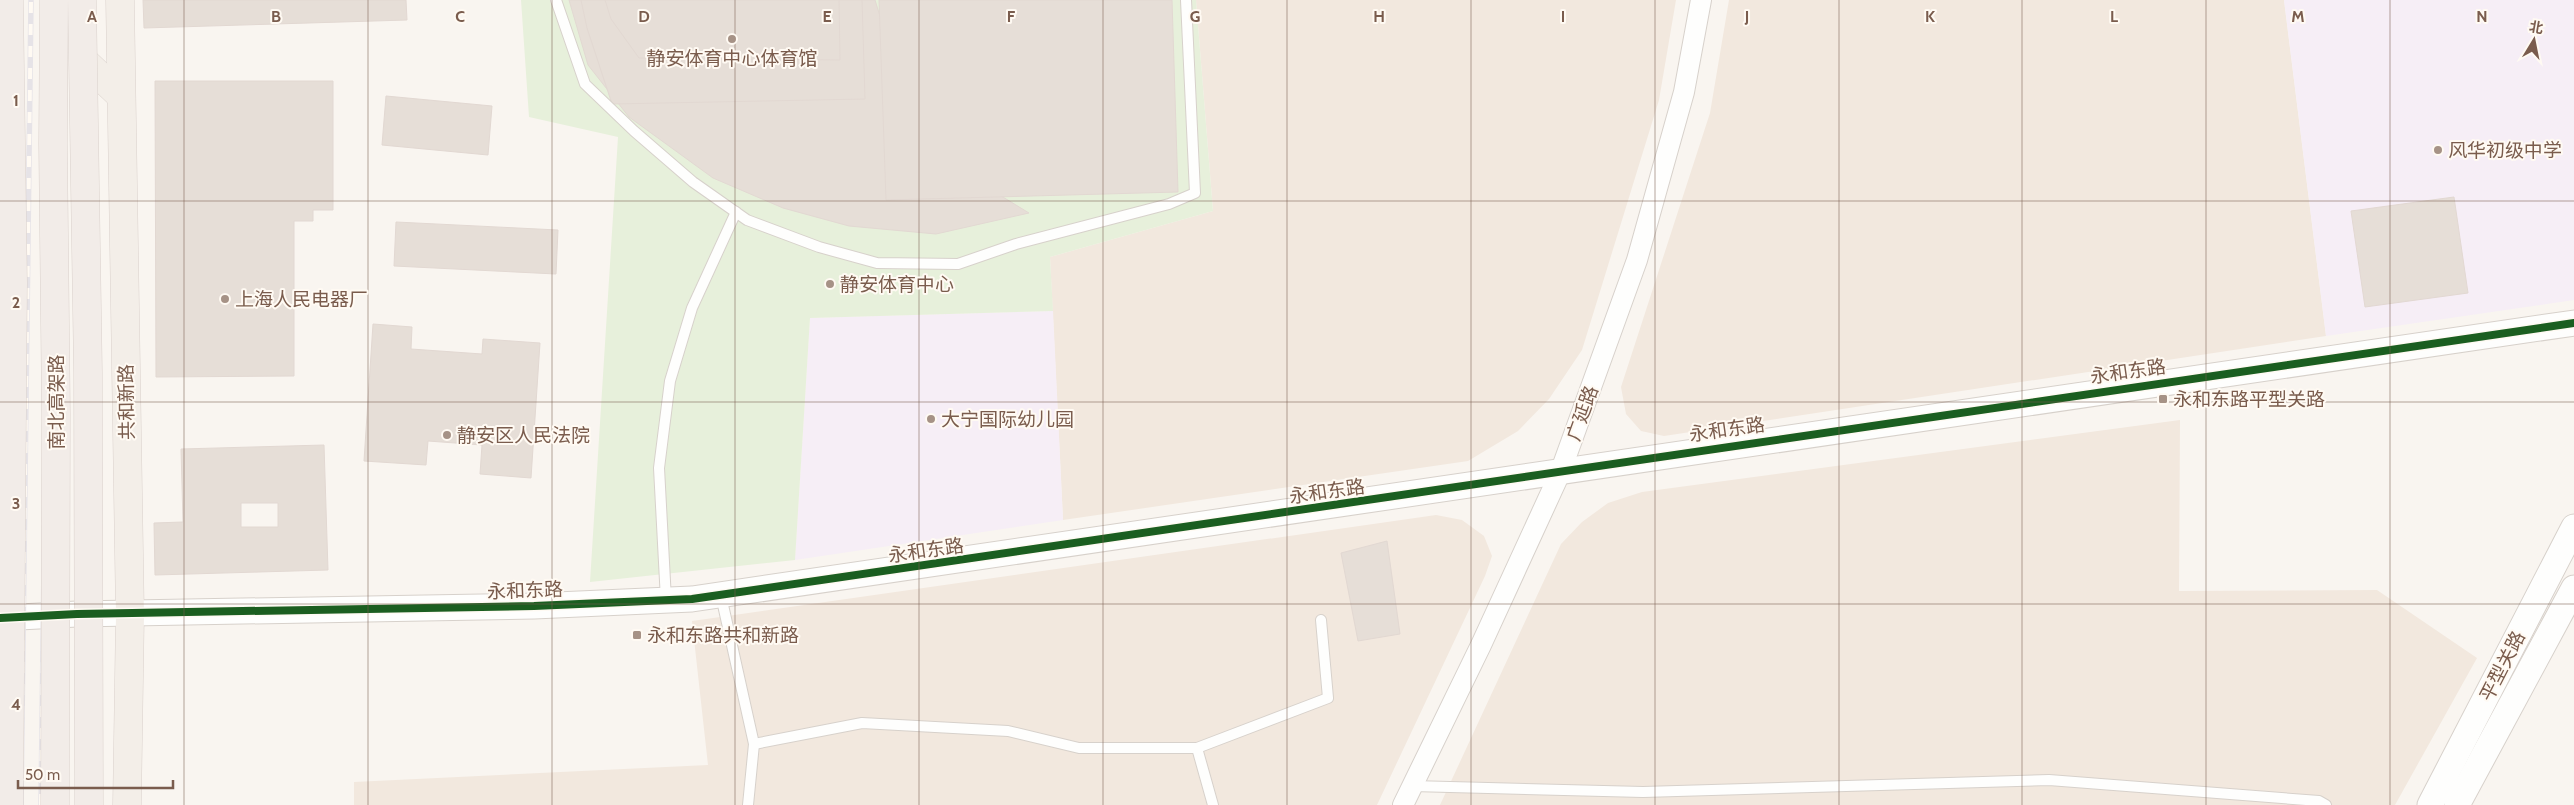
<svg xmlns="http://www.w3.org/2000/svg" width="2574" height="805" viewBox="0 0 2574 805" font-family="Cabin,'Noto Sans SC',sans-serif">
	<style>
		.residential { fill: #f2e8de }
		.education { fill: #f6eef6 }
		.green { fill: #e7f0db }
		.building { fill: #e6ded7; stroke: #e2d8d2; fill-rule: evenodd }
		.lines { fill: none; stroke-linecap: round; stroke-linejoin: round }
		.service-casing { stroke: #d7d1cb; stroke-width: 12 }
		.minor-casing { stroke: #d7d1cb; stroke-width: 22 }
		.tertiary-casing { stroke: #d7d1cb; stroke-width: 27 }
		.primary-casing { stroke: #dad1cc; stroke-width: 29 }
		.service { stroke: #fefefd; stroke-width: 10 }
		.minor { stroke: #fefefd; stroke-width: 20 }
		.tertiary { stroke: #fefefd; stroke-width: 25 }
		.primary { stroke: #f3eee8; stroke-width: 28 }
		.rail-casing { stroke: #e6e3e7; stroke-width: 5.5 }
		.rail { stroke: #fffaf3; stroke-width: 4; stroke-dasharray: 11; stroke-linecap: butt }
		.trunk-bridge-casing { stroke: #dad1cc; stroke-width: 29; stroke-linecap: butt }
		.trunk-bridge { stroke: #f2ece8; stroke-width: 28 }
		.cycleway-casing { stroke: #fffaf3; stroke-width: 11 }
		.cycleway { stroke: #1b5e20; stroke-width: 8 }
		.grid { fill: none; stroke: #7a5c4d; stroke-width: 1; stroke-opacity: 0.55 }
		.poi-dot { fill: #a69286; stroke: #fffaf3; stroke-width: 2 }
		.labels { text-anchor: middle; stroke-width: 4; stroke-linejoin: round; paint-order: stroke }
		.poi-label { font-size: 19px; fill: #7a5c4d; stroke: #fffaf3; text-anchor: start }
		.street-label { font-size: 19px; fill: #7a5c4d; stroke: #fffaf3 }
		.grid-label { font-size: 16px; text-anchor: middle; font-weight: bold; fill: #7a5c4d; stroke: #fffaf3; stroke-width: 4; stroke-linejoin: round; paint-order: stroke }
	</style>
	<rect width="100%" height="100%" fill="#f9f5f0"/>
	<g class="residential">
		<polygon points="1196,0 1676,0 1659,100 1582,350 1549,399 1518,431 1468,461 1063,520 1050,257 1213,211"/>
		<polygon points="1729,0 2284,0 2326,336 1664,436 1641,431 1626,414 1621,387 1710,113"/>
		<polygon points="2180,420 2179,591 2377,590 2477,658 2395,805 1440,805 1561,544 1582,522 1608,503 1642,492"/>
		<polygon points="1436,515 1462,520 1484,536 1492,556 1485,576 1377,805 354,805 354,782 708,765 692,621"/>
	</g>
	<g class="education">
		<polygon points="2284,0 2574,0 2574,300 2326,336"/>
		<polygon points="1053,311 1063,520 795,560 810,318"/>
	</g>
	<polygon class="green" points="521,0 1196,0 1213,211 1050,257 1053,311 810,318 795,560 590,582 618,137 529,117"/>
	<g class="building">
		<polygon points="143,0 406,0 407,20 144,28"/>
		<polygon points="569,0 875,0 917,136 944,161 1029,213 936,234 849,226 783,208 713,178 629,117 588,65"/>
		<polygon points="581,0 862,0 865,99 612,104 587,28"/>
		<polygon points="605,0 839,0 840,60 639,58 611,19"/>
		<polygon points="879,0 1172,0 1178,192 886,200"/>
		<polygon points="155,81 333,81 333,210 313,210 313,221 294,221 294,376 156,377"/>
		<polygon points="386,96 492,106 488,155 382,145"/>
		<polygon points="2454,197 2468,293 2365,307 2351,211"/>
		<polygon points="396,222 558,230 556,274 394,266"/>
		<polygon points="373,324 412,327 411,349 482,354 483,339 540,343 531,478 480,474 482,445 428,441 426,465 364,461"/>
		<path d="M 324,445 L 328,570 L 155,575 L 154,523 L 183,522 L 181,449 ZM 241,503 L 278,503 L 278,527 L 241,527 Z"/>
		<polygon points="1387,541 1400,634 1358,641 1341,553"/>
	</g>
	<g class="lines">
		<defs>
			<g id="service">
				<polyline points="556,0 585,84 634,131 693,182 747,220 819,247 877,263 958,264 1016,244 1169,204 1195,193 1186,0"/>
				<polyline points="721,596 754,744 748,805"/>
				<polyline points="666,600 659,468 670,381 692,308 736,212"/>
				<polyline points="754,744 862,723 1008,731 1079,748 1197,748 1328,698 1321,620"/>
				<polyline points="1197,748 1213,805"/>
				<polyline points="1412,786 1643,792 2049,780 2319,801 2326,805"/>
			</g>
			<polyline id="minor" points="1403,805 1481,645 1560,473 1637,260 1684,92 1701,0"/>
			<g id="tertiary">
				<polyline points="0,618 77,614 534,606 692,599 2574,323"/>
				<polyline points="2430,805 2574,527"/>
				<polyline points="2457,805 2574,588"/>
			</g>
			<g id="primary">
				<polyline points="120,0 130,615 127,805"/>
				<polyline points="84,61 121,96"/>
			</g>
		</defs>
		<use href="#service" class="service-casing"/>
		<use href="#minor" class="minor-casing"/>
		<use href="#tertiary" class="tertiary-casing"/>
		<use href="#primary" class="primary-casing"/>
		<use href="#service" class="service"/>
		<use href="#minor" class="minor"/>
		<use href="#tertiary" class="tertiary"/>
		<use href="#primary" class="primary"/>
		<defs>
			<g id="rail">
				<polyline points="21,805 31,0"/>
				<polyline points="41,805 51,0"/>
			</g>
		</defs>
		<use href="#rail" class="rail-casing"/>
		<use href="#rail" class="rail"/>
		<defs>
			<g id="trunk-bridge">
				<polyline points="9,0 13,283 9,805"/>
				<polyline points="54,0 53,144 56,413 55,805"/>
				<polyline points="82,0 88,372 89,805"/>
			</g>
		</defs>
		<use href="#trunk-bridge" class="trunk-bridge-casing"/>
		<use href="#trunk-bridge" class="trunk-bridge"/>
		<defs>
			<polyline id="cycleway" points="0,618 77,614 534,606 692,599 2574,323"/>
		</defs>
		<use href="#cycleway" class="cycleway-casing"/>
		<use href="#cycleway" class="cycleway"/>
	</g>
	<path class="grid" d="M 184,0 L 184,805M 368,0 L 368,805M 552,0 L 552,805M 735,0 L 735,805M 919,0 L 919,805M 1103,0 L 1103,805M 1287,0 L 1287,805M 1471,0 L 1471,805M 1655,0 L 1655,805M 1839,0 L 1839,805M 2022,0 L 2022,805M 2206,0 L 2206,805M 2390,0 L 2390,805M 0,201 L 2574,201M 0,402 L 2574,402M 0,604 L 2574,604"/>
	<g class="poi-dot">
		<circle cx="732" cy="39" r="5"/>
		<circle cx="2438" cy="150" r="5"/>
		<circle cx="830" cy="284" r="5"/>
		<circle cx="225" cy="299" r="5"/>
		<rect x="2158" y="394" width="10" height="10" rx="2.5"/>
		<circle cx="931" cy="419" r="5"/>
		<circle cx="447" cy="435" r="5"/>
		<rect x="632" y="630" width="10" height="10" rx="2.5"/>
	</g>
	<g class="labels">
		<g class="poi-label">
			<text x="732" y="65" text-anchor="middle">静安体育中心体育馆</text>
			<text x="2448" y="157">风华初级中学</text>
			<text x="840" y="291">静安体育中心</text>
			<text x="235" y="306">上海人民电器厂</text>
			<text x="2173" y="406">永和东路平型关路</text>
			<text x="941" y="426">大宁国际幼儿园</text>
			<text x="457" y="442">静安区人民法院</text>
			<text x="647" y="642">永和东路共和新路</text>
		</g>
		<g class="street-label">
			<text transform="translate(2128 371) rotate(-8)" y="7">永和东路</text>
			<text transform="translate(56 402) rotate(-90)" y="7">南北高架路</text>
			<text transform="translate(126 402) rotate(-91)" y="7">共和新路</text>
			<text transform="translate(1582 413) rotate(-70)" y="7">广延路</text>
			<text transform="translate(1727 429) rotate(-8)" y="7">永和东路</text>
			<text transform="translate(1327 491) rotate(-8)" y="7">永和东路</text>
			<text transform="translate(926 550) rotate(-8)" y="7">永和东路</text>
			<text transform="translate(525 590) rotate(-2)" y="7">永和东路</text>
			<text transform="translate(2502 666) rotate(-63)" y="7">平型关路</text>
		</g>
	</g>
	<g class="grid-label">
		<text x="92" y="22">A</text>
		<text x="276" y="22">B</text>
		<text x="460" y="22">C</text>
		<text x="644" y="22">D</text>
		<text x="827" y="22">E</text>
		<text x="1011" y="22">F</text>
		<text x="1195" y="22">G</text>
		<text x="1379" y="22">H</text>
		<text x="1563" y="22">I</text>
		<text x="1747" y="22">J</text>
		<text x="1930" y="22">K</text>
		<text x="2114" y="22">L</text>
		<text x="2298" y="22">M</text>
		<text x="2482" y="22">N</text>
		<text x="16" y="106">1</text>
		<text x="16" y="308">2</text>
		<text x="16" y="509">3</text>
		<text x="16" y="710">4</text>
	</g>
	<g transform="translate(2534 40) rotate(10)" stroke="#fffaf3" stroke-width="4" paint-order="stroke">
	<path d="M0-4L9 19L0 12L-9 19Z" fill="#7a5c4d"/>
	<text y="-8" font-size="14" font-weight="bold" text-anchor="middle" fill="#7a5c4d">北</text>
	</g>
	<path d="M18 780v8h155v-8" fill="none" stroke="#7a5c4d" stroke-width="2.5"/>
	<text x="25" y="780" font-size="15" fill="#7a5c4d" stroke="#fffaf3" stroke-width="4" paint-order="stroke">50 m</text>
</svg>
